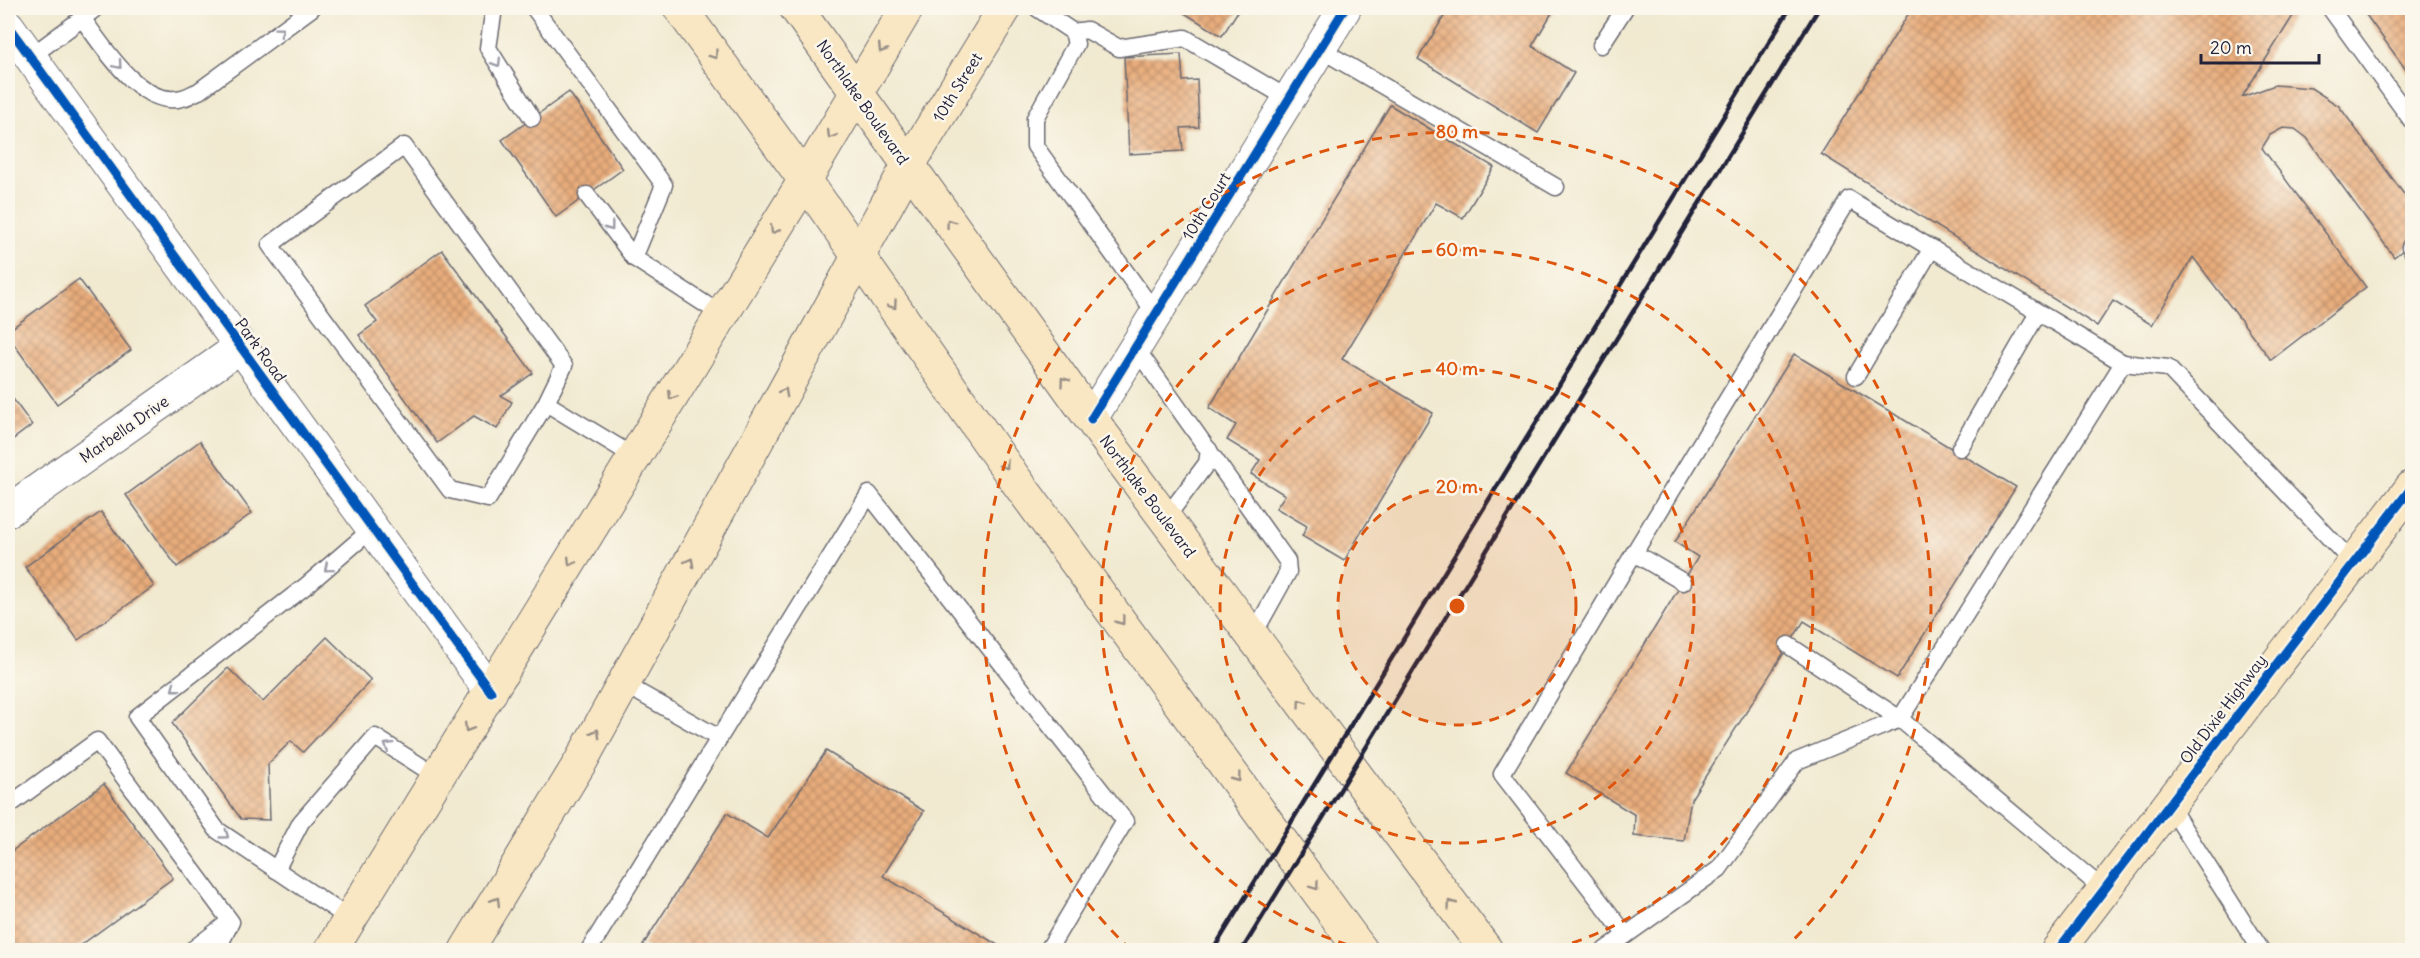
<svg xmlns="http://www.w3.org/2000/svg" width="2420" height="958" viewBox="0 0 2420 958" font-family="Delius,sans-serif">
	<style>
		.building { fill: url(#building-cross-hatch) }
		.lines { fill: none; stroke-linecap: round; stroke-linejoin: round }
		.lane-casing { stroke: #6a6870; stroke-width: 19 }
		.street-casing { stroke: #6a6870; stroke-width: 34 }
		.secondary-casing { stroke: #6a6870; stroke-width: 35 }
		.lane { stroke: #fff; stroke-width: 16 }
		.street { stroke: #fff; stroke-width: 32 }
		.secondary { stroke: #f9e7c3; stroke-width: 33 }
		.rail { stroke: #22223b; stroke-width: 4.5 }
		.cycleway-casing { stroke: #fbf7ec; stroke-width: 13 }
		.cycleway { stroke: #0057b8; stroke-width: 9 }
		.oneway { stroke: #9c9ca7 }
		.oneway2 { stroke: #988e86 }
		.ring { fill: none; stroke: #de560e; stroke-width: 3; stroke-dasharray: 10 8 }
		.labels { text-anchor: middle; stroke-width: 5; stroke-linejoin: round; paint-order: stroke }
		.street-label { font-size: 16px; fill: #22223b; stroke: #fbf7ec }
		.centre { fill: #de560e; stroke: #fbf7ec; stroke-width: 3 }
		.ring-label { font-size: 18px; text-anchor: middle; font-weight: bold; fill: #de560e; stroke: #fbf7ec; stroke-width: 5; stroke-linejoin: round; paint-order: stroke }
	</style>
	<defs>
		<pattern id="building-cross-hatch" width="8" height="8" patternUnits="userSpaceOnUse" patternTransform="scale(1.5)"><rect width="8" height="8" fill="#e9ad7c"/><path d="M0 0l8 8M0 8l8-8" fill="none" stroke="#bc8c67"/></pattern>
	</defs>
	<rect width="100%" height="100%" fill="#fbf7ec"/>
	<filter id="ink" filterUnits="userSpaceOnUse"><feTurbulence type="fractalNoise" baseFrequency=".0167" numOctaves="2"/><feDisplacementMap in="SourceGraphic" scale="12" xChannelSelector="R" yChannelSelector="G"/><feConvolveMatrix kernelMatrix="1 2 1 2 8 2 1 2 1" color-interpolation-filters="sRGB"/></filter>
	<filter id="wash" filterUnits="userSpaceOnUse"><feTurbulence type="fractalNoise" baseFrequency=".008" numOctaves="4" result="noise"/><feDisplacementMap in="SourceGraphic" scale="24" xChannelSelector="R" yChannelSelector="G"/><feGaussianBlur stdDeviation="1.35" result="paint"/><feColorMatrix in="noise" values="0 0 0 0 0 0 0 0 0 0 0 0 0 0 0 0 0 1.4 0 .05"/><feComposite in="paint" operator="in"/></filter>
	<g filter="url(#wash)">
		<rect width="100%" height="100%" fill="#f1ead1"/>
		<g id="blocks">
			<g class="building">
				<polygon points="1176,8 1240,8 1222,36"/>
				<polygon points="1449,8 1555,8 1532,46 1574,73 1538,133 1418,59"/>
				<polygon points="1912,8 2298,8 2242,97 2275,85 2311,88 2339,106 2412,205 2412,243 2394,257 2307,138 2295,129 2283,128 2270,135 2262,148 2366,287 2271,360 2193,257 2152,325 2113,301 2097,326 1821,154"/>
				<polygon points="2361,8 2412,8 2412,78"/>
				<polygon points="1181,54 1183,81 1197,80 1199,127 1181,128 1183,151 1129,154 1124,57"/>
				<polygon points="569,92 623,169 556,217 502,140"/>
				<polygon points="1390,105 1494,167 1463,218 1436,203 1342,359 1433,413 1344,561 1302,536 1307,526 1276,508 1285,495 1251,474 1260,460 1227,440 1236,425 1209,408"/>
				<polygon points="442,250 533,373 501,396 512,402 497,429 474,416 437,443 359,335 377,322 365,306"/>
				<polygon points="79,279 131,350 57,404 8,336 8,331"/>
				<polygon points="1794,354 2016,487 1897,678 1804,621 1691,799 1684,841 1634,836 1635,815 1566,773 1698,557 1675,542"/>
				<polygon points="8,392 32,425 8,443"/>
				<polygon points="200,441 252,513 177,567 126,495"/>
				<polygon points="101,512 154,586 78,640 25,567"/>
				<polygon points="327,637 371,680 303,752 291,741 268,764 270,820 241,819 172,723 228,668 263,702"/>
				<polygon points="826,751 924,811 883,876 1006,950 652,950 643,945 727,813 768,838"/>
				<polygon points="104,784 173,878 74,950 12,950 8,945 8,854"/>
			</g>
		</g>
	</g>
	<g filter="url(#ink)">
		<use href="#blocks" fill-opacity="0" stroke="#6a6870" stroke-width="1.5"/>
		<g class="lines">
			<defs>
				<g id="lane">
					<polyline points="494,8 488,48 532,118"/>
					<polyline points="534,8 664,185 634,258 722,315"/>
					<polyline points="1037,8 1073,32 1076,44 1035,118 1035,146 1156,314"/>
					<polyline points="2330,8 2412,121"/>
					<path d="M 82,18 C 102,45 141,109 182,98 C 188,97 193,93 199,91 L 312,8"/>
					<polyline points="1073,32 1087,30 1119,48 1185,38 1289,99"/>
					<polyline points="1601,45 1625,8"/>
					<polyline points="1320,49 1556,187"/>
					<polyline points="30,57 96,8"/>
					<polyline points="587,195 634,258"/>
					<polyline points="2410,247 2412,251"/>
					<polyline points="1135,347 1287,561 1288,572 1252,637"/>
					<polyline points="1856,376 1932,248"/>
					<polyline points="546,403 488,499 450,490 270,245 404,146 564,366 546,403 635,457"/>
					<polyline points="1960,448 2038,313"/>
					<polyline points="1165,519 1207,463 1209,450"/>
					<polyline points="1634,553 1849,199 2123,363"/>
					<polyline points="1788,645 1900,719 2123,363 2168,368 2354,564"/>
					<polyline points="624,684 719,738"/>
					<polyline points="2169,805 2261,950"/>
					<polyline points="8,806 97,741 231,922 217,950"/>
					<polyline points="276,870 301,822 375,737 438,777"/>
					<polyline points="350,919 217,830 137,717 307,585 372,529"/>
					<polyline points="1626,935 1502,774 1634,553 1683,582"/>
					<polyline points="192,950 229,922"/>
					<polyline points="589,950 869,494 1125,821 1048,950"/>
					<polyline points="1605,950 1719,869 1797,761 1900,719 2104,890"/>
				</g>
				<g id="street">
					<polyline points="8,26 491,692"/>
					<polyline points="1091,419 1345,8"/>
					<polyline points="8,511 240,347"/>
				</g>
				<g id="secondary">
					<polyline points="680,8 805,180 1007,468 1361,950"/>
					<polyline points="796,8 1091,419 1486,950"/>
					<polyline points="331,950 805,180 907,8"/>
					<polyline points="466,950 581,761 908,166 1005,8"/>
					<polyline points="2058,950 2412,487"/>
				</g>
			</defs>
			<use href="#lane" class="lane-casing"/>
			<use href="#street" class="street-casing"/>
			<use href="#secondary" class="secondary-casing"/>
			<use href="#lane" class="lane"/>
			<use href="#street" class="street"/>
			<use href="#secondary" class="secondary"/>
			<g class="rail">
				<polyline points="1213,950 1790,8"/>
				<polyline points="1242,950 1819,8"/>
			</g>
			<defs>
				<g id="cycleway">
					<polyline points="8,26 491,692"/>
					<polyline points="1091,419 1345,8"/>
					<polyline points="2058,950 2412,487"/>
				</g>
			</defs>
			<use href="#cycleway" class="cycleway-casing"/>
			<use href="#cycleway" class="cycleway"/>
		</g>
		<defs><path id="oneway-chevron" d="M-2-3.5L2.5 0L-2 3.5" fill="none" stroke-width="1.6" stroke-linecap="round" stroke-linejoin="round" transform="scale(1.5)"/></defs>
		<g class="oneway">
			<use href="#oneway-chevron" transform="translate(280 31) rotate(-37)"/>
			<use href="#oneway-chevron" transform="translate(497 63) rotate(58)"/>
			<use href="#oneway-chevron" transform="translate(118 65) rotate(49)"/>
			<use href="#oneway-chevron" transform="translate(610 227) rotate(53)"/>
			<use href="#oneway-chevron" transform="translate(328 568) rotate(140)"/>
			<use href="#oneway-chevron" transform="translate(175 688) rotate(142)"/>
			<use href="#oneway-chevron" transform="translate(388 746) rotate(-148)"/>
			<use href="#oneway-chevron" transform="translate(225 835) rotate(36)"/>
		</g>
		<g class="oneway2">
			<use href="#oneway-chevron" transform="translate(882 49) rotate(122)"/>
			<use href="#oneway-chevron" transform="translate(714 55) rotate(54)"/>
			<use href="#oneway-chevron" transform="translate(831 135) rotate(120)"/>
			<use href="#oneway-chevron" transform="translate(950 223) rotate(-126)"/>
			<use href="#oneway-chevron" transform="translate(774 230) rotate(122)"/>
			<use href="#oneway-chevron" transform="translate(893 305) rotate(55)"/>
			<use href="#oneway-chevron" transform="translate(1064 381) rotate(-126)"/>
			<use href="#oneway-chevron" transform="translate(784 392) rotate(-61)"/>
			<use href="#oneway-chevron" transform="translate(672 396) rotate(122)"/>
			<use href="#oneway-chevron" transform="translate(1005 465) rotate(55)"/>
			<use href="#oneway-chevron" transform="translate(571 562) rotate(122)"/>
			<use href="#oneway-chevron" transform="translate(690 562) rotate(-61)"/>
			<use href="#oneway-chevron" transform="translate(1121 621) rotate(53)"/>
			<use href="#oneway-chevron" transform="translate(1301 703) rotate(-126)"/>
			<use href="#oneway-chevron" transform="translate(468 728) rotate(122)"/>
			<use href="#oneway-chevron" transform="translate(596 733) rotate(-61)"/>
			<use href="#oneway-chevron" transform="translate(1237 778) rotate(53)"/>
			<use href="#oneway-chevron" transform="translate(1315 886) rotate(54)"/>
			<use href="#oneway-chevron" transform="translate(496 901) rotate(-59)"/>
			<use href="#oneway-chevron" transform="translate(1451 904) rotate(-127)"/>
		</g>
	</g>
	<circle cx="1457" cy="606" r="119" fill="#de560e" fill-opacity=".12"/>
	<g class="ring">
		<circle cx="1457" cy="606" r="119"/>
		<circle cx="1457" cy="606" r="237"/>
		<path d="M1365 950A356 356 0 1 1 1549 950"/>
		<path d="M1131 950A474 474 0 1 1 1783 950"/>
	</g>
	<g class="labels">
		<g class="street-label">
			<text transform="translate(957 87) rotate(-58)" y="6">10th Street</text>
			<text transform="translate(863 102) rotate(55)" y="6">Northlake Boulevard</text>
			<text transform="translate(1206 206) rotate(-58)" y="6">10th Court</text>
			<text transform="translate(261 350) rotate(54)" y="6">Park Road</text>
			<text transform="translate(124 429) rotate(-35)" y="6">Marbella Drive</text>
			<text transform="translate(1148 496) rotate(53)" y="6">Northlake Boulevard</text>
			<text transform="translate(2223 709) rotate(-53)" y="6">Old Dixie Highway</text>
		</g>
	</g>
	<circle cx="1457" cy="606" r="9" class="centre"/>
	<g class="ring-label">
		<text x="1457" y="138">80 m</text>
		<text x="1457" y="256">60 m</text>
		<text x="1457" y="375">40 m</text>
		<text x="1457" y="493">20 m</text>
	</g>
	<rect width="2420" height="958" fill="none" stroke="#fbf7ec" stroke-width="30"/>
	<path d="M2201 54v9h118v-9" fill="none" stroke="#22223b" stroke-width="3"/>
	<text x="2210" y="54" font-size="18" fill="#22223b" stroke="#fbf7ec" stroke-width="4.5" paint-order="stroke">20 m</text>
</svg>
